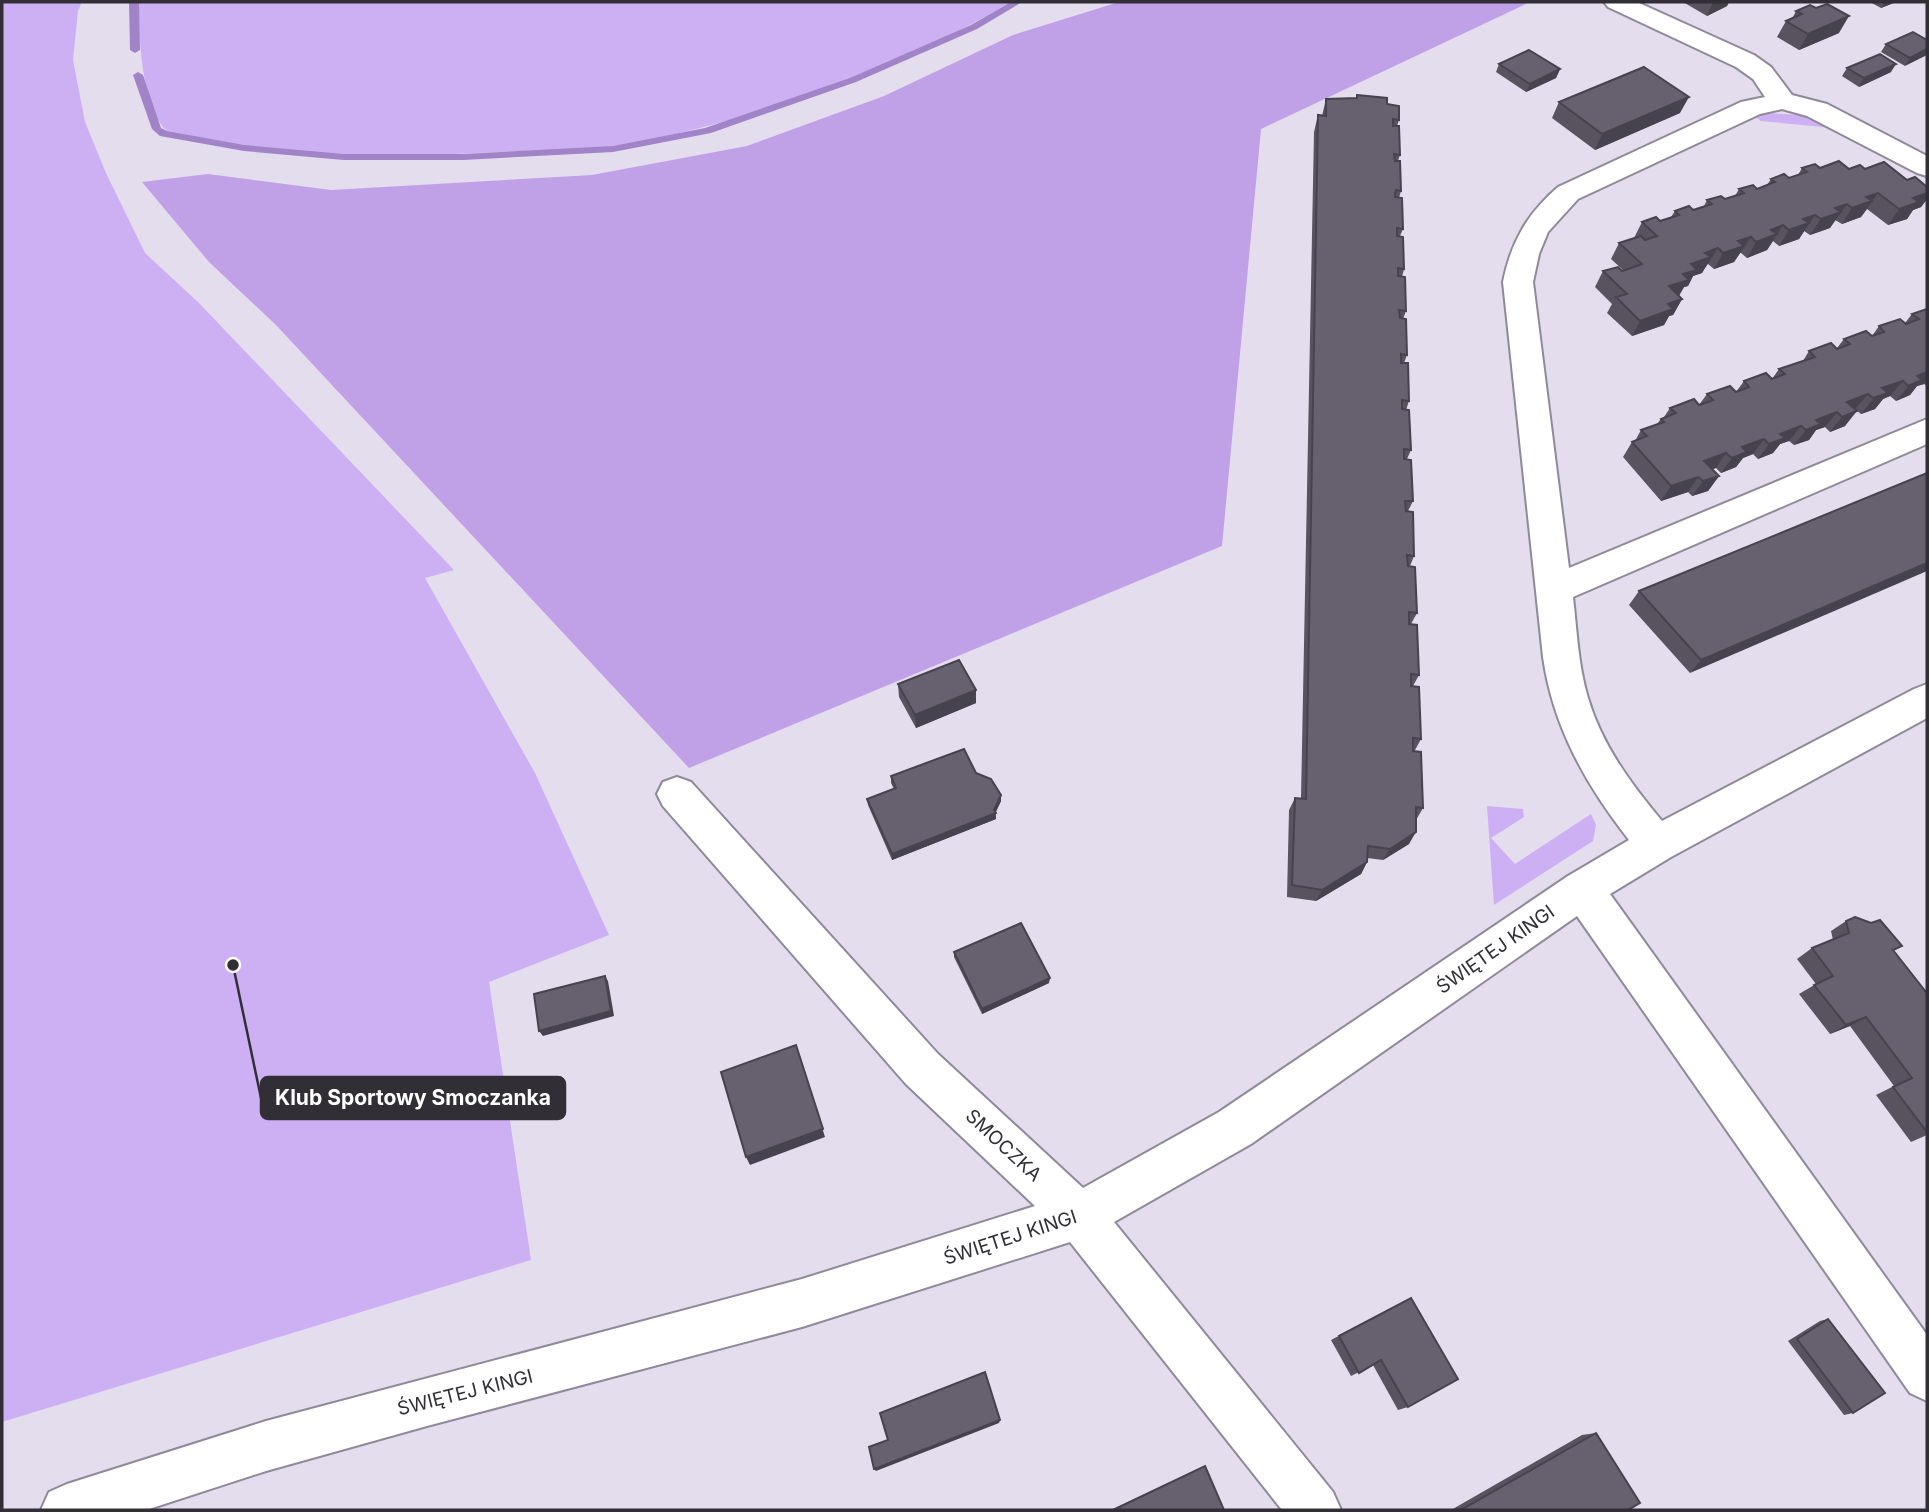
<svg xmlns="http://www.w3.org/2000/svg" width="1929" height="1512" viewBox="0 0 1929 1512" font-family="Inter,sans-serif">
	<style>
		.green { fill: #cdb0f4 }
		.forest { fill: #c0a1e7 }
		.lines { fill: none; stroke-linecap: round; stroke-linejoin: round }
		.stream { fill: #a183c7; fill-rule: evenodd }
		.minor-casing { stroke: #8f8999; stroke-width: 4 }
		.minor { fill: #fff; fill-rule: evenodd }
		.wall { fill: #58535f }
		.shaded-wall { fill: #47434e }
		.building { fill: #66606f; stroke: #47434e; stroke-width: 2 }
		.labels { text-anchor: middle; stroke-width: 7; stroke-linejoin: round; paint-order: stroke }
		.street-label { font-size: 19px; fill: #312f35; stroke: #fff }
		.leader { fill: none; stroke: #312f35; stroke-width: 2.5 }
		.callout-dot { fill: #312f35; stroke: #fff; stroke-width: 2.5 }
		.callout { fill: #312f35; stroke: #312f35; stroke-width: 2.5 }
		.callout-label { font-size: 21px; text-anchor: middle; font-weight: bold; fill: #fff }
	</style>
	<rect width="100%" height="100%" fill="#e4ddee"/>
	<g class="green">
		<polygon points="2,2 82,2 78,11 73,60 85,122 106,173 145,253 199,303 454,570 425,578 535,773 609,935 489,982 531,1260 2,1422"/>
		<path d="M 139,2 L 1011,2 C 898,69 745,124 616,146 C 585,151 552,150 521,151 C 430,156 337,158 246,146 C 220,142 194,136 168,131 C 142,113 138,32 139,2 Z"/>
		<polygon points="1767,113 1800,115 1833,128 1761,121 1756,117"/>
		<polygon points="1487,806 1523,809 1524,817 1491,838 1515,864 1591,814 1596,825 1593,841 1494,905"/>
	</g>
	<polygon class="forest" points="1119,2 1530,2 1261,129 1222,546 689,768 276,325 209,262 142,182 208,174 331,190 592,175 747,146 884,96 1013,35"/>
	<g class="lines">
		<g class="stream">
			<polygon points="129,2 139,2 140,50 135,53 130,50"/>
			<polygon points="1011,2 1022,2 977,29 856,82 711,133 613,152 463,160 344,160 244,151 160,136 152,129 133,75 138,72 143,75 161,128 167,131 244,145 344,154 463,154 613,146 705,128 850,78 971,25"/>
		</g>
		<defs>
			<path id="minor" d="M 1604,2 L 1637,2 L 1754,55 L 1771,67 L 1792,95 L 1827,104 L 1927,156 L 1927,176 L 1917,173 L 1807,116 L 1782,109 L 1760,114 L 1578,199 L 1548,232 L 1539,254 L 1533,282 L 1569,568 L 1927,419 L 1927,444 L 1573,597 C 1577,631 1578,665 1588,698 C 1602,745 1631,784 1662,821 L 1914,689 L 1927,684 L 1927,718 L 1671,857 L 1610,894 L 1927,1335 L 1927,1401 L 1910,1393 L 1577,916 L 1251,1144 L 1114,1222 L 1333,1492 L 1341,1510 L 1282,1510 L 1070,1242 L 802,1327 L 427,1426 L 266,1471 L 146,1510 L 41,1510 L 49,1492 L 67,1484 L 266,1421 L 802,1279 L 1035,1206 L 906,1084 L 663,806 L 657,794 L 663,782 L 677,777 L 691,782 L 938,1054 L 1083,1188 L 1219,1112 L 1568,876 L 1629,840 C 1586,785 1553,727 1543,657 L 1503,282 C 1511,242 1527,214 1558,187 L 1741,102 L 1765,97 L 1753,79 L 1736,67 L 1608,7 Z"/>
		</defs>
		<use href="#minor" class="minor-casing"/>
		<use href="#minor" class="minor"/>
	</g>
	<g class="wall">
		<polygon points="1683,2 1729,2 1727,6 1707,16"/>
		<polygon points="1870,2 1896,2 1881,8"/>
		<polygon points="1796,11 1839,33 1799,50 1777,37 1786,21 1792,19"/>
		<polygon points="1927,40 1905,66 1881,52 1886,44"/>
		<polygon points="1499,64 1560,69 1556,78 1526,92 1496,72"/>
		<polygon points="1847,68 1891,72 1859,87 1842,76"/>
		<polygon points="1357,95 1387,104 1399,120 1397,126 1400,155 1398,161 1401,191 1399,198 1403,229 1400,236 1404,269 1402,277 1406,311 1403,319 1407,355 1404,363 1409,401 1406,410 1411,450 1407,459 1413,501 1408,511 1414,556 1410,566 1417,613 1411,624 1419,675 1413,686 1421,739 1414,752 1423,808 1416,820 1409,844 1383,860 1367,858 1367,862 1361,874 1316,901 1287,897 1289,810 1295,798 1301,798 1314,132 1318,115 1322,116 1326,99 1356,98"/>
		<polygon points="1559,102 1680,113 1595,150 1552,118"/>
		<polygon points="1802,168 1865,169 1907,180 1927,187 1927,199 1921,207 1913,210 1907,219 1888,225 1867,209 1861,217 1842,224 1835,220 1830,228 1810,235 1804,231 1799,239 1779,246 1773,241 1767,250 1747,258 1741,253 1740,253 1734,262 1714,269 1708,264 1706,265 1702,273 1693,276 1688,286 1684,287 1679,296 1682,299 1673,315 1669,316 1664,325 1632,336 1607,313 1612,304 1595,287 1603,271 1623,270 1611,259 1619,243 1634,238 1642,222 1660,221 1671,217 1675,211 1693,210 1704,206 1707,200 1725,199 1735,196 1739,189 1757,189 1767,185 1771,179 1789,178 1798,175"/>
		<polygon points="1927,309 1927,386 1924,384 1917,386 1910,395 1896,401 1890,396 1883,399 1875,409 1861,414 1855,409 1845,426 1830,432 1825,427 1816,430 1809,440 1794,445 1789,441 1780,444 1773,453 1758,459 1753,454 1743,458 1736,467 1721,473 1716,468 1712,469 1719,476 1708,491 1692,496 1688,492 1661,501 1623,457 1632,442 1635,441 1641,430 1657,424 1661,419 1664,417 1670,408 1699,405 1707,394 1736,392 1744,381 1772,379 1779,369 1803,361 1809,351 1837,348 1844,339 1872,336 1879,326 1905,323 1912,314"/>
		<polygon points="1927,473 1690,673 1629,605 1639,591"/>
		<polygon points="898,684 976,703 916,728 899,697"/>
		<polygon points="976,773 1001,795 1001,801 996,812 996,819 892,860 868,805 867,799 894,789 891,783 891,776"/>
		<polygon points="1846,921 1894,951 1926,992 1927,991 1927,1135 1911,1142 1876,1095 1894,1086 1850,1026 1830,1034 1799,994 1816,984 1797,959 1812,948 1833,940 1831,931"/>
		<polygon points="954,952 1049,983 982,1014 954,957"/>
		<polygon points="1411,1298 1408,1407 1398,1410 1373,1365 1351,1376 1331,1340"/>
		<polygon points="1828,1319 1853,1413 1844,1415 1788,1341 1820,1321"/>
		<polygon points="1596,1433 1628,1510 1451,1510 1582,1435"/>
		<polygon points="1205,1466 1224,1510 1111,1510 1200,1468"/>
	</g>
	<g class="shaded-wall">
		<polygon points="1713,2 1729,2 1727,6 1707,16"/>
		<polygon points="1885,2 1896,2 1881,8"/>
		<polygon points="1849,16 1839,33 1799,50 1808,34"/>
		<polygon points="1927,49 1927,55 1905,66 1910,58"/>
		<polygon points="1896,64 1891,72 1859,87 1864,78"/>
		<polygon points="1560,69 1556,78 1526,92 1530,84"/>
		<polygon points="1689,97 1680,113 1595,150 1602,134"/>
		<polygon points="1878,193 1861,217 1842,224 1852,208 1866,197"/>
		<polygon points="1927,193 1927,199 1921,207 1913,210 1907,219 1888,225 1899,209 1913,198"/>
		<polygon points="1847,204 1830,228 1810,235 1821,219 1835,208"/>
		<polygon points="1815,215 1799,239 1779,246 1789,230 1803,219"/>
		<polygon points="1783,225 1767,250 1747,258 1756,242 1771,230"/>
		<polygon points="1751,237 1734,262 1714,269 1723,253 1738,241"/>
		<polygon points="1718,248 1702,273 1693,276 1688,286 1684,287 1679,295 1660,302 1669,286 1691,264 1705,253"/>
		<polygon points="1682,299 1673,315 1669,316 1664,325 1632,336 1640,321 1668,304"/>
		<polygon points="1927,372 1927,380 1924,384 1917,386 1910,395 1896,401 1917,376"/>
		<polygon points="1903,381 1890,396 1883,399 1875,409 1861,414 1882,388"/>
		<polygon points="1868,394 1855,409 1847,402"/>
		<polygon points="1857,411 1845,426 1830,432 1842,417"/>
		<polygon points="1837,412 1825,427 1816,430 1809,440 1794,445 1806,430 1816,420"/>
		<polygon points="1801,426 1789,441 1780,444 1773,453 1758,459 1769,444 1780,434"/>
		<polygon points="1764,439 1753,454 1743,458 1736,467 1721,473 1732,458 1742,447"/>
		<polygon points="1726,453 1716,468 1694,476 1704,461"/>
		<polygon points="1719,476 1708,491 1692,496 1703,481"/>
		<polygon points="1698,477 1688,492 1661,501 1671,486"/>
		<polygon points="1927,563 1927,571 1690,673 1701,660"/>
		<polygon points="976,690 976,703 916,728 915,715"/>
		<polygon points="1001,795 1001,801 995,813 996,819 892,860 892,854 994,810"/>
		<polygon points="1416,832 1409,844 1383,860 1390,849"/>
		<polygon points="1367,862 1361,874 1316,901 1322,890"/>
		<polygon points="605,976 608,981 614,1016 543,1036 539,1031"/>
		<polygon points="1050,978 1049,983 982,1014 982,1009"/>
		<polygon points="1866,1017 1850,1026 1830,1034 1846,1025"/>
		<polygon points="796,1045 825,1137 750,1165 746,1157"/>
		<polygon points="1000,1420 999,1423 876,1471 874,1469"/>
	</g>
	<g class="building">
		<polygon points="1827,4 1849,16 1808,34 1786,21 1802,14 1796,11 1810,5 1816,8"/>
		<polygon points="1913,32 1927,40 1927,49 1910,58 1886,44"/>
		<polygon points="1529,50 1560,69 1530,84 1499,64"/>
		<polygon points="1880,54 1896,64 1864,78 1847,68"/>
		<polygon points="1644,67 1689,97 1602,134 1559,102"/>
		<polygon points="1357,95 1387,98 1387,104 1399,106 1399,120 1393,119 1393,126 1399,126 1400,155 1394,154 1395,161 1400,161 1401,191 1396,190 1395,194 1395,197 1402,198 1403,229 1397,228 1397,236 1403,237 1404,269 1398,268 1398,276 1405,277 1406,311 1399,310 1400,318 1406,319 1407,355 1401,354 1401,363 1408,363 1409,401 1402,400 1402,409 1409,410 1411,450 1404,449 1404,459 1411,460 1413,501 1405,501 1406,511 1413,512 1414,556 1407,555 1408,566 1415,567 1417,613 1409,612 1409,624 1417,625 1419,675 1411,674 1411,686 1419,687 1421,739 1413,738 1413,751 1421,752 1423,808 1416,807 1416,832 1390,849 1368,846 1367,862 1322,890 1292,885 1295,798 1306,799 1318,115 1326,116 1326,99 1357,98"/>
		<polygon points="1839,161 1849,169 1860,165 1865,169 1884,162 1907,180 1915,177 1927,187 1927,193 1913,198 1919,202 1899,209 1878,193 1866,197 1872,201 1852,208 1847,204 1835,208 1841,212 1821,219 1815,215 1803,219 1809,223 1789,230 1783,225 1771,230 1777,234 1756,242 1751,237 1738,241 1744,246 1723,253 1718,248 1705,253 1711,257 1691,264 1697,270 1683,274 1689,280 1669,286 1682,299 1668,304 1673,309 1640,321 1616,297 1627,294 1603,271 1618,267 1622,271 1642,264 1619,243 1641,236 1645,240 1657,236 1642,222 1656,217 1660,221 1679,215 1675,211 1689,206 1693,210 1712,204 1707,200 1721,196 1725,199 1744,193 1739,189 1753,185 1757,189 1775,182 1771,179 1784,174 1789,178 1807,172 1802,168 1815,164 1820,168"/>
		<polygon points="1927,309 1927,372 1917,376 1922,380 1908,386 1903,381 1882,388 1888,393 1873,398 1868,394 1847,402 1857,411 1842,417 1837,412 1816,420 1821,424 1806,430 1801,426 1780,434 1785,438 1769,444 1764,439 1742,447 1747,452 1732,458 1726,453 1704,461 1719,476 1703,481 1698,477 1671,486 1632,442 1647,436 1641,430 1664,422 1661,419 1676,413 1670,408 1694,399 1699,405 1713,400 1707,394 1730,386 1736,392 1749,387 1744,381 1766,373 1772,379 1785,374 1779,369 1815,357 1809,351 1831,343 1837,349 1850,344 1844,339 1866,331 1872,336 1884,332 1879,326 1900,319 1906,324 1919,319 1912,314"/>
		<polygon points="1927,473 1927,563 1701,660 1639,591"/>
		<polygon points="959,660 976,690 915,715 898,684"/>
		<polygon points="964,749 976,773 991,779 1001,795 994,810 996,813 892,854 867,799 896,788 891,776"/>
		<polygon points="1855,917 1871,923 1880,920 1902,946 1893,950 1926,992 1927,991 1927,1132 1893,1087 1912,1078 1866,1017 1846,1025 1814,985 1833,976 1812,948 1849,933 1846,921"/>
		<polygon points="1021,923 1050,978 982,1009 954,952"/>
		<polygon points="605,976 611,1011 539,1031 534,994"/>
		<polygon points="796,1045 823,1129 746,1157 721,1072"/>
		<polygon points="1411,1298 1458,1379 1408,1407 1381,1360 1359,1373 1339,1336"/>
		<polygon points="1828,1319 1885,1393 1853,1413 1797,1339"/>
		<polygon points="985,1372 1000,1420 874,1469 869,1447 888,1440 880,1413"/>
		<polygon points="1596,1433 1640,1503 1628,1510 1461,1510"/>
		<polygon points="1205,1466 1224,1510 1113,1510"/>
	</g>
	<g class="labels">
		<g class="street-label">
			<text transform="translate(1495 949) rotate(-35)" y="7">ŚWIĘTEJ KINGI</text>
			<text transform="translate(1004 1145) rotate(43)" y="7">SMOCZKA</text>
			<text transform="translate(1010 1237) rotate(-18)" y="7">ŚWIĘTEJ KINGI</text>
			<text transform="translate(465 1392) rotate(-14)" y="7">ŚWIĘTEJ KINGI</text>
		</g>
	</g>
	<path class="leader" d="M233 965L261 1098"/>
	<circle class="callout-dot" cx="233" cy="965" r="7"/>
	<rect class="callout" x="261" y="1077" width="304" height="42" rx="7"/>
	<g class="callout-label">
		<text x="413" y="1105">Klub Sportowy Smoczanka</text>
	</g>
	<rect width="1929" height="1512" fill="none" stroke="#312f35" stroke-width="7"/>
</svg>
